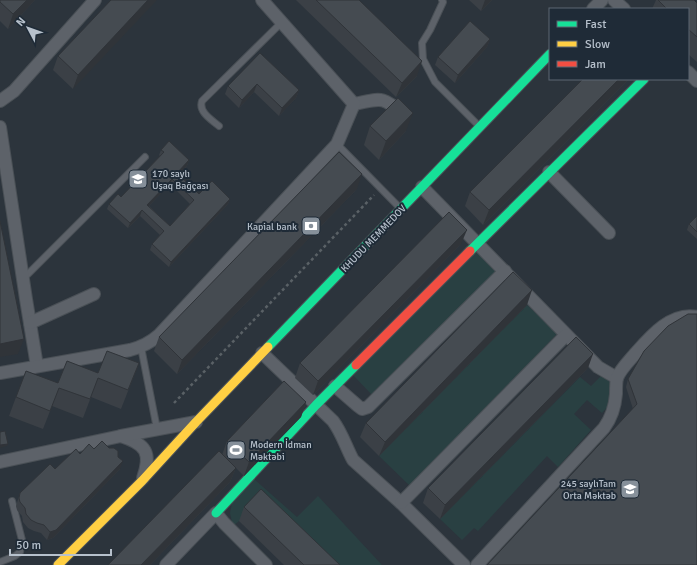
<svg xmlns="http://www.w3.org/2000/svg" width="697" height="565" viewBox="0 0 697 565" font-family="Signika,sans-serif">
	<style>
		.green { fill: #294042 }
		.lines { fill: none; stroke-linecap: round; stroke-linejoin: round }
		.lane-casing { stroke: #4a5056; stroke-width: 8 }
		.street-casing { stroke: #4a5056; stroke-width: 14 }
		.fast-casing { stroke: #4a5056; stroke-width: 11 }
		.slow-casing { stroke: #4a5056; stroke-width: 11 }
		.jam-casing { stroke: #4a5056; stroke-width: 11 }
		.path { stroke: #5a6166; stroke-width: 2.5; stroke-dasharray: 3 3; stroke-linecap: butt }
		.lane { stroke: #5d6269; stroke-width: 6 }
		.street { stroke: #5d6269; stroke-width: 12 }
		.fast { stroke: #16e098; stroke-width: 9 }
		.slow { stroke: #ffcf43; stroke-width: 9 }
		.jam { stroke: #f24e42; stroke-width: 9 }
		.wall { fill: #3b4046; fill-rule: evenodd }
		.shaded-wall { fill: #303439 }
		.building { fill: #454b51; stroke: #303439; fill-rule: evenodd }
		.labels { text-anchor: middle; stroke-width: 4; stroke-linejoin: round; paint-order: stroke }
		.poi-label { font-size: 10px; fill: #b7c1cc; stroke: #1f2b37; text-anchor: start }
		.street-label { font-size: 10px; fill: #b7c1cc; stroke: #1f2b37 }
	</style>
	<rect width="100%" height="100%" fill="#2c343c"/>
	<g class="green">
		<polygon points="474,249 499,275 375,398 351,373"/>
		<polygon points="527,305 558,333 410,486 379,456"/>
		<polygon points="603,374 611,381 611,403 602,413 587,400 574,414 591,430 558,467 547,456 478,531 474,528 462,540 440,519 580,377 591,386"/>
		<polygon points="254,479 297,517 318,496 382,565 320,565 239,521 233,526 230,513 232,503"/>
	</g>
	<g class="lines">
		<defs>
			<g id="lane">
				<polyline points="442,0 443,2 430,30 422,43 423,59 435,82 479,126"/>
				<path d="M 219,126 C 212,120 198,112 202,101 L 282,22"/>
				<polyline points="337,144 400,208"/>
				<polyline points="23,279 145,157"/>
				<polyline points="141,347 157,429"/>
				<polyline points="0,562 15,556 20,552 22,540 12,501"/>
			</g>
			<g id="street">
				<polyline points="614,0 624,9"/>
				<polyline points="593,9 602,0"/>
				<polyline points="688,72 697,81"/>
				<polyline points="0,101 14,91 95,0"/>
				<path d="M 354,104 C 381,99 381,95 403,114"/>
				<polyline points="0,127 26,299 37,366"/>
				<polyline points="549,172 609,233"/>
				<polyline points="422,187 598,367 617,378"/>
				<polyline points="30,323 94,294"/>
				<path d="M 262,353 L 333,421 C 342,433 346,447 353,460 L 401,503 L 464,565"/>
				<path d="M 0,373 L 130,350 C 142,347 150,343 159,335 L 337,144 L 354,104 L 262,0"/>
				<polyline points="335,386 358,406 362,409 368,407 505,271"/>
				<path d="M 121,436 C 146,444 152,453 143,478"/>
				<polyline points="0,462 121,436 196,422"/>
				<polyline points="401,503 566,335"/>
				<polyline points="166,565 216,513 224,523 266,565"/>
				<path d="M 477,565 L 604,428 C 612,417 615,407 616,394 C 616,389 616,382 617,378 C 620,370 628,362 634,355 C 649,338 671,311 697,317"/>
			</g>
			<g id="fast">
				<polyline points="470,251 644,79"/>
				<polyline points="268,347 550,54"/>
				<polyline points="216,513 316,405 356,365"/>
			</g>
			<polyline id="slow" points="58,565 142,481 196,422 268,347"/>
			<polyline id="jam" points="356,365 470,251"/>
		</defs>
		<use href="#lane" class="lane-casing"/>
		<use href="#street" class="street-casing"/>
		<use href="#fast" class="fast-casing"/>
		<use href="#slow" class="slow-casing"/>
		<use href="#jam" class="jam-casing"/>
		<polyline class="path" points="174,403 374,195"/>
		<use href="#lane" class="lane"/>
		<use href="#street" class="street"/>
		<use href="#fast" class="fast"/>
		<use href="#slow" class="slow"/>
		<use href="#jam" class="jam"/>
	</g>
	<g class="wall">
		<polygon points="0,0 35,0 8,29 0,21"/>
		<polygon points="111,0 73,89 53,70 58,56"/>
		<polygon points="296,0 359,0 417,76 396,97"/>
		<polygon points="469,0 492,0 481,11"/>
		<polygon points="656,0 694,0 697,3 697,62 688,54 688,9 652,9"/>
		<polygon points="490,39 487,47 455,83 435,65 438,57"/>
		<polygon points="260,53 299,90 296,98 279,116 254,92 239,108 225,94 228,86"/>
		<polygon points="583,79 629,79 483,225 465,206 470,192"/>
		<polygon points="370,126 406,131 379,160 364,145"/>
		<path d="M 161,150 L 189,160 L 187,166 L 179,175 L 199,194 L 230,199 L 228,204 L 169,267 L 150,250 L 152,244 L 160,235 L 140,216 L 128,228 L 107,209 L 109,204 L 121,197 L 160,156 L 159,155 ZM 170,184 L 190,204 L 170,226 L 149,206 Z"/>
		<polygon points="357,189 177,374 154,351 159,337"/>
		<polygon points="697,216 697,239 687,230 689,224"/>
		<polygon points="461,244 313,395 295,378 300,363"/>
		<polygon points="527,305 379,456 360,437 366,423"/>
		<polygon points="139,363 121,409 91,397 83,418 52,406 43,429 9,416 16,397 58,383"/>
		<polygon points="588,368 440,519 423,503 428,488"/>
		<polygon points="628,379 697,565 633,409 626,387"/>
		<polygon points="306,402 301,417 244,476 236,468 230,482 150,565 108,565 222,455 227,441"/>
		<polygon points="109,448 118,457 120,469 53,538 47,540 41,533 34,531 28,528 23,522 22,516 17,510 16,506 20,493 55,469 80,454"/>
		<polygon points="244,507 340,565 284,565 239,521"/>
	</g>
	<g class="shaded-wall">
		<polygon points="27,0 35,0 8,29 13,14"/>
		<polygon points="148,0 157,0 73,89 78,75"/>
		<polygon points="485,0 492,0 481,11"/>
		<polygon points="490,39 487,47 455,83 458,75"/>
		<polygon points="422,61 417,76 396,97 402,83"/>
		<polygon points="619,79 629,79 483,225 489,210"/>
		<polygon points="257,84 254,92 239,108 242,100"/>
		<polygon points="299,90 296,98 279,116 282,108"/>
		<polygon points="413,113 406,131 379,160 386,141"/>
		<polygon points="189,160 187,166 175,179 177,173"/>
		<polygon points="362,174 357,189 177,374 182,360"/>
		<polygon points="172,179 170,184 145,210 147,205"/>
		<polygon points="230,199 228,204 169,267 171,262"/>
		<polygon points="142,210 140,216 128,228 130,223"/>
		<polygon points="467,230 461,244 313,395 318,381"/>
		<polygon points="532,290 527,305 379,456 385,442"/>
		<polygon points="24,339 18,354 0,357 0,344"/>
		<polygon points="593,354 588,368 440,519 445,505"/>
		<polygon points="306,402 301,417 244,476 249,462"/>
		<polygon points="8,444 7,446 0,448 0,445"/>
		<polygon points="123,461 120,469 53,538 47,540 50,532"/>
		<polygon points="236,468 230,482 150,565 141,565"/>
	</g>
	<g class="building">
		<polygon points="0,0 27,0 13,14 0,2"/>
		<polygon points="111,0 148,0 78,75 58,56"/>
		<polygon points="316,0 359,0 422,61 402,83"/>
		<polygon points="658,0 694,0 697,3 697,37 688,29 688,9 667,9"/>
		<polygon points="470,21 490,39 458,75 438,57"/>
		<polygon points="260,53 299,90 282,108 257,84 242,100 228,86"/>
		<polygon points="583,79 619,79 489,210 470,192"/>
		<polygon points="398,98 413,113 386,141 370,126"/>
		<path d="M 169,141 L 189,160 L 177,173 L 199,194 L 212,181 L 230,199 L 171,262 L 152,244 L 164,231 L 142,210 L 130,223 L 109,204 L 118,194 L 121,197 L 164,152 L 161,150 ZM 172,179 L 194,200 L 170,226 L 147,205 Z"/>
		<polygon points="339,152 362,174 182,360 159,337"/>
		<polygon points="449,212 467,230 318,381 300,363"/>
		<polygon points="697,216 697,232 689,224"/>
		<polygon points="0,221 24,339 0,344"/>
		<polygon points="513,272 532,290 385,442 366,423"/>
		<polygon points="688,314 697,314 697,565 487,565 637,404 628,379 644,351 668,326"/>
		<polygon points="576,337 593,354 445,505 428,488"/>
		<polygon points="107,351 139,363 128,390 98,378 90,399 59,388 50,411 16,397 26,371 58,383 67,361 98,373"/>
		<polygon points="284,381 306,402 249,462 227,441"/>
		<polygon points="5,431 8,444 0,445 0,432"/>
		<polygon points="102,441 109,448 114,448 118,451 118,457 123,461 56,530 50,532 44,525 37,523 31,520 26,514 25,508 20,502 19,498 20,493 50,464 55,469 76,449 80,454 89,444 94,449"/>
		<polygon points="219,451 236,468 141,565 108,565"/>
		<polygon points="261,489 340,565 304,565 244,507"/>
	</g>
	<defs>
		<symbol id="school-square" viewBox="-11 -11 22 22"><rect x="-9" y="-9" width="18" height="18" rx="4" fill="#86909a" stroke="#1f2b37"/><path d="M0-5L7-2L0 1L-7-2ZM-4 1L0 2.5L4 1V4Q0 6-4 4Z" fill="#fff"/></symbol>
		<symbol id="bank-square" viewBox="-11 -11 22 22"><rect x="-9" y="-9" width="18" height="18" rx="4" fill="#86909a" stroke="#1f2b37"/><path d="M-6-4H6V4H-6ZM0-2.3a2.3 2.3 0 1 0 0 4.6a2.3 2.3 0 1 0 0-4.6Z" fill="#fff"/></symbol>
		<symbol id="stadium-square" viewBox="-11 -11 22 22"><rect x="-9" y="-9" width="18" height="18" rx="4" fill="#86909a" stroke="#1f2b37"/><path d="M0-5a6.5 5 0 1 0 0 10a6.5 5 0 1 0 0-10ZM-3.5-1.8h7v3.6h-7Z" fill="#fff"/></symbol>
	</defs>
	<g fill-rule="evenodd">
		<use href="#school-square" x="127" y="168" width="22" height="22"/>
		<use href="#bank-square" x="300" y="215" width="22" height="22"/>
		<use href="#stadium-square" x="225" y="439" width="22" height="22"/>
		<use href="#school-square" x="619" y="478" width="22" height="22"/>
	</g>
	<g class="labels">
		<g class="poi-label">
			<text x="152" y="177">170 saylı<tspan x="152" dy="12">Uşaq Bağçası</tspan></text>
			<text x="297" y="230" text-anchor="end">Kapial bank</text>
			<text x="250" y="448">Modern İdman<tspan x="250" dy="12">Məktəbi</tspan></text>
			<text x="616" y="487" text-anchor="end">245 saylıTam<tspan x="616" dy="12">Orta Məktəb</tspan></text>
		</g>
		<g class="street-label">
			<text transform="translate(373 238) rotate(-46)" y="4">KHUDU MEMMEDOV</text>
		</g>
	</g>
	<rect x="549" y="8" width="140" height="72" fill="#1f2b37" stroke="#5c6773"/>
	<rect x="557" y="21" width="20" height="6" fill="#16e098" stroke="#5c6773"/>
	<text x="585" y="28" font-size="12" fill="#b7c1cc">Fast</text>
	<rect x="557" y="41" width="20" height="6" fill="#ffcf43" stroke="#5c6773"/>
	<text x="585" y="48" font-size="12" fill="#b7c1cc">Slow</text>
	<rect x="557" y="61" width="20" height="6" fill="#f24e42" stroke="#5c6773"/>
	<text x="585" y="68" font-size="12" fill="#b7c1cc">Jam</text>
	<g transform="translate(28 28) rotate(311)" stroke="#1f2b37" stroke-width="3" paint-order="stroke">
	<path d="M0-3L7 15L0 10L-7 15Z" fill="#b7c1cc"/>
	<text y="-6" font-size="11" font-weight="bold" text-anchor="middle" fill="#b7c1cc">N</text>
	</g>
	<path d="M10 549v6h101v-6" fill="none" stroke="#b7c1cc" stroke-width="2"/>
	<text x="16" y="549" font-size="12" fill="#b7c1cc" stroke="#1f2b37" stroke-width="3" paint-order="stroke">50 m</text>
</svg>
